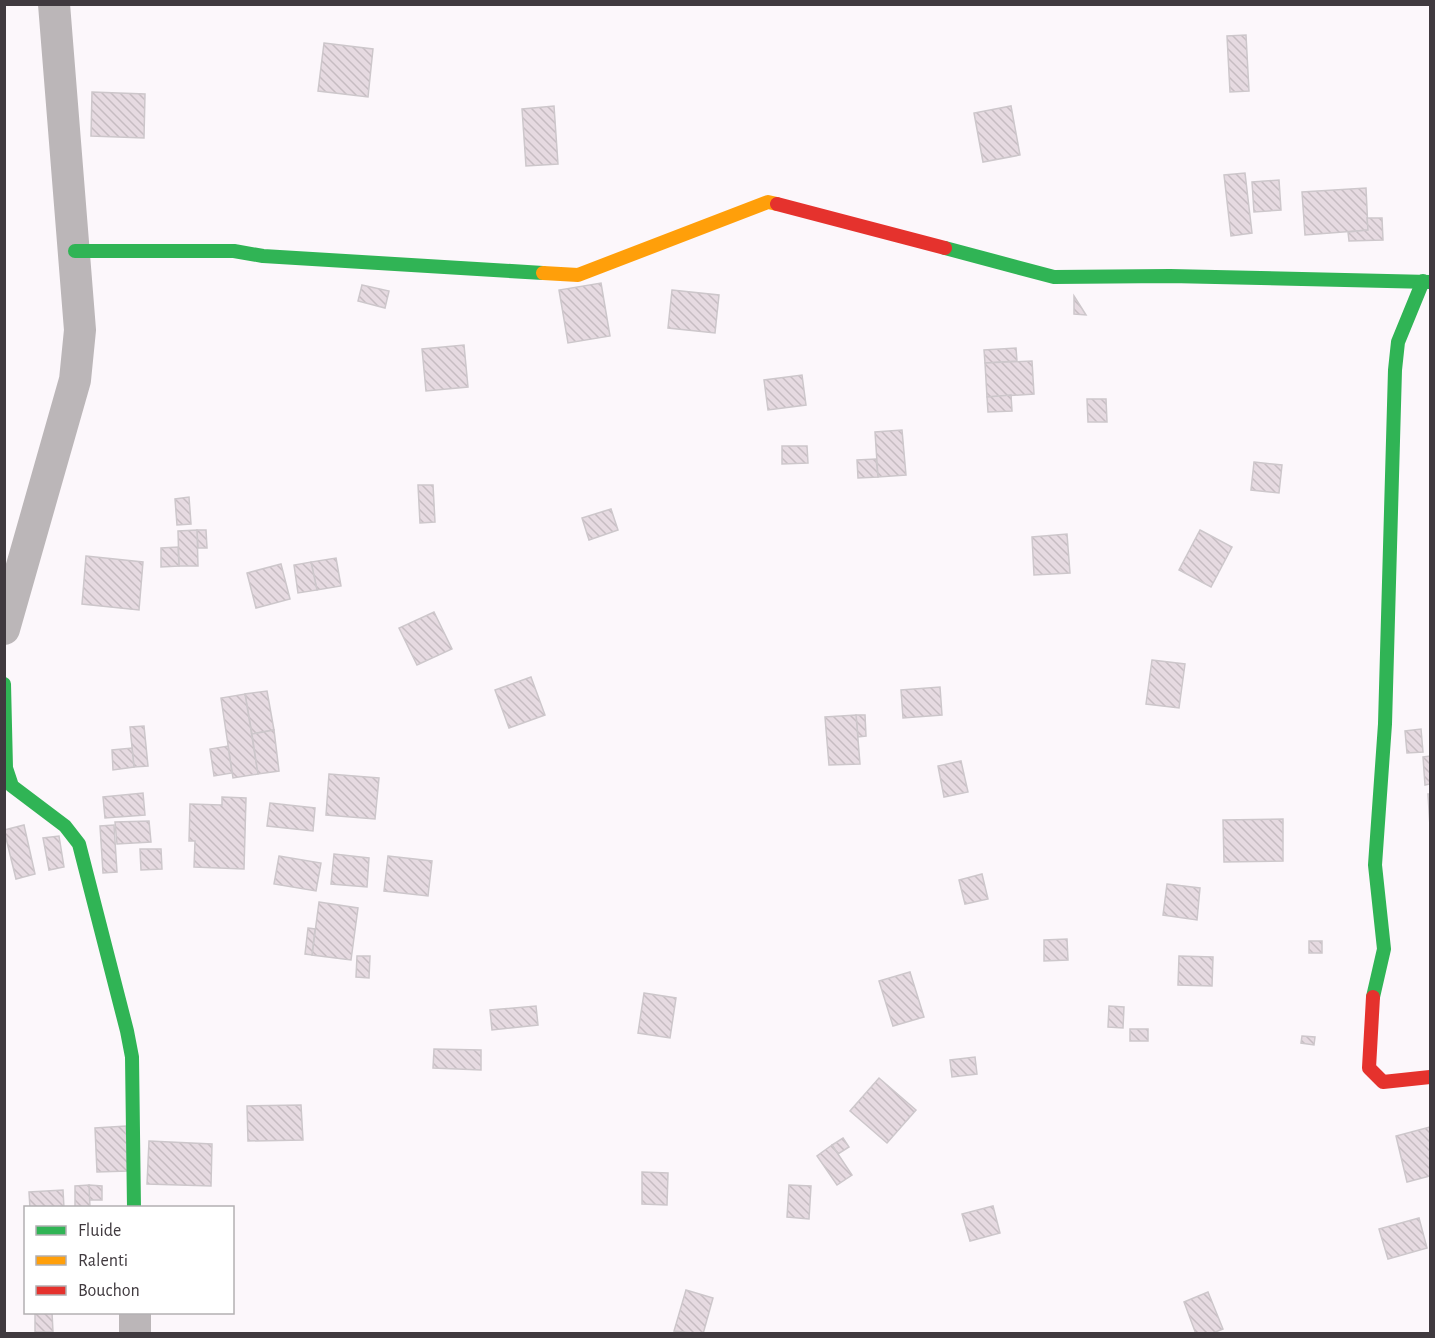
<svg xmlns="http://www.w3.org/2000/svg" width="1435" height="1338" viewBox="0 0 1435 1338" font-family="'Alegreya Sans',sans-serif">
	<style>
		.building { fill: url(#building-back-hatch); stroke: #cdc7cb; stroke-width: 1.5 }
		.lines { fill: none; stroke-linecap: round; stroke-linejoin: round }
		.street { stroke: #bbb6b8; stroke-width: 32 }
		.fast { stroke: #30b455; stroke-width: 14 }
		.slow { stroke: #ff9f0a; stroke-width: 14 }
		.jam { stroke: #e5322d; stroke-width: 14 }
	</style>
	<defs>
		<pattern id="building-back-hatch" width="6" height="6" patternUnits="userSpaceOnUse" patternTransform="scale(1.5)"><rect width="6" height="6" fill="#e6dae1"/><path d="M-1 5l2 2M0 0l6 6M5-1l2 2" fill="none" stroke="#c6bcc2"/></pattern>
	</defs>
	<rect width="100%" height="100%" fill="#fcf7fb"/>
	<g class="building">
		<polygon points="1246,35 1249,91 1230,92 1227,36"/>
		<polygon points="324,43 373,49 368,97 318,91"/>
		<polygon points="92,92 145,94 144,138 91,136"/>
		<polygon points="554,106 558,164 526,166 522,109"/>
		<polygon points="1011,106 1020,155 983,162 974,113"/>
		<polygon points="1245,173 1252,233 1231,236 1224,175"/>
		<polygon points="1279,180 1281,210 1254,212 1252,182"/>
		<polygon points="1366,188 1368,230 1305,235 1302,192"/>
		<polygon points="1367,218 1382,218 1383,240 1349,241 1348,232 1368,230"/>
		<polygon points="601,283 610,336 568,343 559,290"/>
		<polygon points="362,285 389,291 385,308 358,301"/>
		<polygon points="672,290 719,295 715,333 668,328"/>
		<polygon points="1074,296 1086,315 1074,314"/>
		<polygon points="464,345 468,387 426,391 422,349"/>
		<polygon points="1016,348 1017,361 985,363 984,350"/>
		<polygon points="1032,361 1034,394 987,397 985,363"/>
		<polygon points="802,375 806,405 768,410 764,380"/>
		<polygon points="1011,395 1012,411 988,412 987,397"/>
		<polygon points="1087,399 1106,399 1107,422 1088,422"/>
		<polygon points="902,430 906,475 878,477 875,432"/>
		<polygon points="782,446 807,446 808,463 782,464"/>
		<polygon points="876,459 878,477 858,478 857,460"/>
		<polygon points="1254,462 1282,465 1279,493 1251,490"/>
		<polygon points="418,485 433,485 435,522 420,523"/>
		<polygon points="189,497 191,524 177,525 175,499"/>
		<polygon points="611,509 618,530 589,540 582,518"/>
		<polygon points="197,530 206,530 207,548 198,548"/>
		<polygon points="197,530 198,566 179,566 178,531"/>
		<polygon points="1200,530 1232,547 1211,587 1179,570"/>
		<polygon points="1067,534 1070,573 1034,575 1032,537"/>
		<polygon points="178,547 179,566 161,567 161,548"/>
		<polygon points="86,556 143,562 139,610 82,604"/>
		<polygon points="336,558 341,586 317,590 311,562"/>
		<polygon points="311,562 317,590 298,593 294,565"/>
		<polygon points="281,564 290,599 256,608 247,573"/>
		<polygon points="434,612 452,649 417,665 399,628"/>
		<polygon points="1152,660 1185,664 1179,708 1146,704"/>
		<polygon points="531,677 545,715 509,728 495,690"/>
		<polygon points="940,687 942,715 903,718 901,690"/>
		<polygon points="267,691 274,730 252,734 245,694"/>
		<polygon points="245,694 258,774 233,778 221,698"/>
		<polygon points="856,715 865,715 866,736 858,737"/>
		<polygon points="856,715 860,764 829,765 825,717"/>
		<polygon points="144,726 148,766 134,767 130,727"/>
		<polygon points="1421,729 1423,752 1407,753 1405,731"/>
		<polygon points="274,730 279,771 258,774 252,734"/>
		<polygon points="228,746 232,773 214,776 210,749"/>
		<polygon points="132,748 134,767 113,770 112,750"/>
		<polygon points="1430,756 1430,784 1425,785 1423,757"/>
		<polygon points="961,761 968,792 944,797 938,766"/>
		<polygon points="329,774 379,778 375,819 326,815"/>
		<polygon points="143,793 145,815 105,818 103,797"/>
		<polygon points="1428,794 1430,794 1430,827"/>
		<polygon points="222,797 246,798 244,869 194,867 195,841 189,841 190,804 222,805"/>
		<polygon points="270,803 315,808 313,831 267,826"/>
		<polygon points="1283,819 1283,861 1224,862 1223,820"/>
		<polygon points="149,821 151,842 117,844 115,822"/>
		<polygon points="24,825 35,874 16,879 4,830"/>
		<polygon points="114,825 117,872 103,873 100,826"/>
		<polygon points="59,836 64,867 49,870 43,838"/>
		<polygon points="140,849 161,849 162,869 141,870"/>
		<polygon points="334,854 369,858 367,887 331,884"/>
		<polygon points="279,856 321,863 316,891 274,884"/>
		<polygon points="388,856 432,861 428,896 384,891"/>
		<polygon points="982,874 988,899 965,904 959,880"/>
		<polygon points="1167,884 1200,888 1197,920 1163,915"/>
		<polygon points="319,902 358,908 351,960 312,955"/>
		<polygon points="308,928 315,929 312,955 305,954"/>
		<polygon points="1067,939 1068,960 1044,961 1044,940"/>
		<rect x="1309" y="941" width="13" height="12"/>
		<polygon points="357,956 370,956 369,978 356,977"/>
		<polygon points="1179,956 1213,957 1212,986 1178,985"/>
		<polygon points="910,972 924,1017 893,1026 879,981"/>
		<polygon points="644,993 676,998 670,1038 638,1033"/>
		<polygon points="536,1006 538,1025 492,1030 490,1010"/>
		<polygon points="1109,1006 1124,1007 1123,1028 1108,1027"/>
		<rect x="1130" y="1029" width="18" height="12"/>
		<polygon points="1302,1036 1315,1037 1314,1045 1301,1043"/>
		<polygon points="434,1049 481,1050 481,1070 433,1068"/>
		<polygon points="975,1057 977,1074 952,1077 950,1060"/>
		<polygon points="879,1078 916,1110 887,1143 850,1111"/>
		<polygon points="301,1105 303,1140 248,1141 247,1106"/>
		<polygon points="126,1126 128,1171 97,1172 95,1128"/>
		<polygon points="1430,1127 1430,1176 1407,1182 1396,1136"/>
		<polygon points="843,1138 849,1147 838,1154 832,1145"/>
		<polygon points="149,1141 212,1144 211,1186 147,1184"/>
		<polygon points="832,1145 852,1175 837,1185 817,1156"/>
		<polygon points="642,1172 668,1173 667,1205 642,1204"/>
		<polygon points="89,1185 102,1186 102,1200 89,1200"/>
		<polygon points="89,1185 90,1208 75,1208 75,1186"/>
		<polygon points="789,1185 811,1186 809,1219 787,1217"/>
		<polygon points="63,1190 64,1208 30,1208 29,1192"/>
		<polygon points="993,1206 1000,1233 970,1241 962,1214"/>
		<polygon points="1419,1218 1427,1248 1388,1259 1379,1229"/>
		<polygon points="686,1290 713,1298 703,1334 674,1331"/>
		<polygon points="1208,1292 1223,1329 1210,1334 1196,1334 1184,1302"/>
		<polygon points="35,1312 52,1312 53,1332 35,1332"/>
	</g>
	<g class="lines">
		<g class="street">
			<polyline points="4,629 75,380 80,330 54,4"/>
			<polyline points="135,1312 135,1334"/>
		</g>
		<g class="fast">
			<polyline points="945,248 1054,277 1170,276 1430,282"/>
			<polyline points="75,251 234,251 263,256 543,273"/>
			<polyline points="4,684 6,768 12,786 65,826 79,844 127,1031 132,1057 134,1208"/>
			<polyline points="1373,997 1384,949 1375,865 1385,724 1395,370 1398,342 1423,281"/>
		</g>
		<polyline class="slow" points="543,273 578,275 768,202 777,204"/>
		<g class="jam">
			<polyline points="777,204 945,248"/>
			<polyline points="1373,997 1369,1068 1383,1082 1430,1077"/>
		</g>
	</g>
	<rect width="1435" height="1338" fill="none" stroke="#403a3f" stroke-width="12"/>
	<rect x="24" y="1206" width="210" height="108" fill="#ffffff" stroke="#b3b0b2" stroke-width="1.5"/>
	<rect x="36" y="1226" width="30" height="9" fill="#30b455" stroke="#b3b0b2" stroke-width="1.5"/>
	<text x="78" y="1236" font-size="18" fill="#403a3f">Fluide</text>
	<rect x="36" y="1256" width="30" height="9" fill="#ff9f0a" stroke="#b3b0b2" stroke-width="1.5"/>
	<text x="78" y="1266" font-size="18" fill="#403a3f">Ralenti</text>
	<rect x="36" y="1286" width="30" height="9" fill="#e5322d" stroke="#b3b0b2" stroke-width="1.5"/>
	<text x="78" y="1296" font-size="18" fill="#403a3f">Bouchon</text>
</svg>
